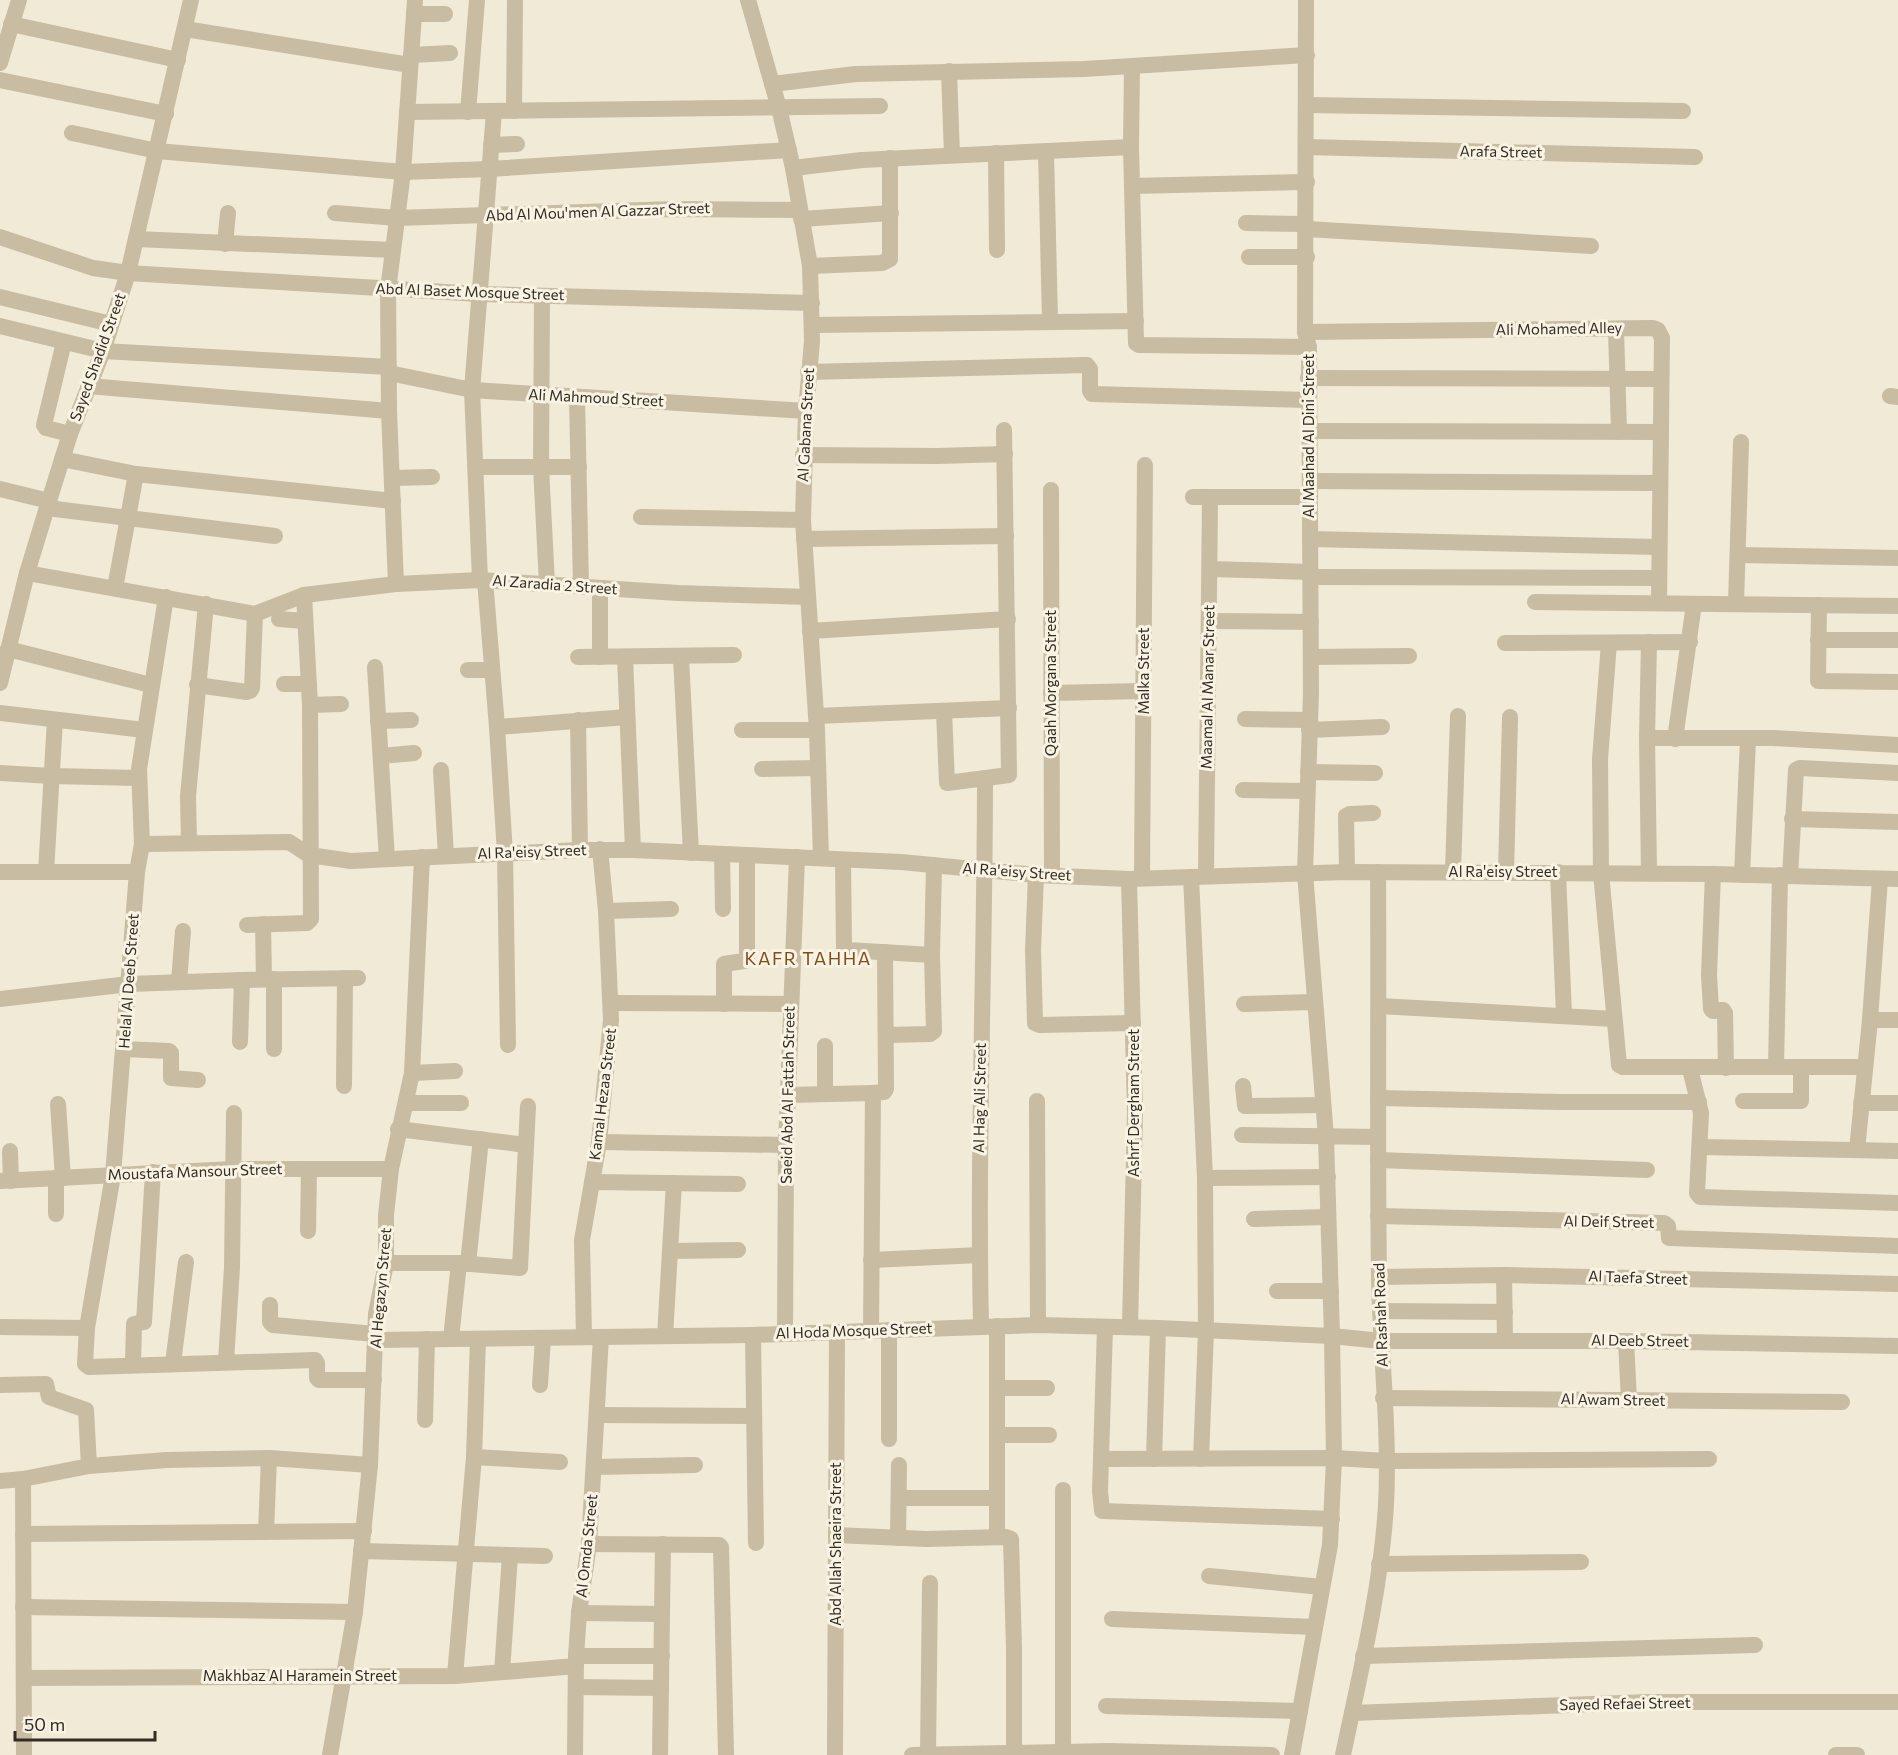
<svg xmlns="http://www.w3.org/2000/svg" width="1898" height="1755" viewBox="0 0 1898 1755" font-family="Commissioner,sans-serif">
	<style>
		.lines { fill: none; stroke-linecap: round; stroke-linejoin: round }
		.minor { stroke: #c8bca3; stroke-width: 16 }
		.labels { text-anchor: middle; stroke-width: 6; stroke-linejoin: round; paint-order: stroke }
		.street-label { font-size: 15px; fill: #332c25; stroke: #f8f3e2 }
		.quarter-label { font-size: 18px; letter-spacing: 1.5px; fill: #814c1e; stroke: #f8f3e2 }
	</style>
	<rect width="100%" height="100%" fill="#f0ead6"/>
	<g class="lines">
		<g class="minor">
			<polyline points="748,0 779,108 793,168 810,266 812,341 806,411 803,520 817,730 821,858"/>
			<polyline points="414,14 445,14"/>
			<polyline points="11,24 178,60"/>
			<polyline points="185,29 410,65"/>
			<polyline points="411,55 450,53"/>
			<polyline points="0,63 19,0"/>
			<polyline points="1132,66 1131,147 1136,343 1139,345 1309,347"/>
			<polyline points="949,71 952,155"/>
			<polyline points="0,80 166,114"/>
			<polyline points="772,84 856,74 1084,69 1307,55"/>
			<polyline points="1307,105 1683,111"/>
			<polyline points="514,111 515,0"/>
			<polyline points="407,112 880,106"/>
			<polyline points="468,112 477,0"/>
			<polyline points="72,133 157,151 403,172 490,169 789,150"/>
			<polyline points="491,145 517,144"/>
			<polyline points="1307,147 1695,157"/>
			<polyline points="1046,151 1050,322"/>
			<polyline points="996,153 997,250"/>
			<polyline points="793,168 862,160 1131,147"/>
			<polyline points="1132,186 1307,182"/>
			<polyline points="335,213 397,218 675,209 800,210"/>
			<polyline points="801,219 891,213"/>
			<polyline points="1246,223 1306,224"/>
			<polyline points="1307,229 1591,246"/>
			<polyline points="0,237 93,268 128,273 479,294 812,303"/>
			<polyline points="136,239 393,250"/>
			<polyline points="225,244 228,213"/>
			<polyline points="1249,257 1307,257"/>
			<polyline points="810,266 882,263 890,259 890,158"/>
			<polyline points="542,296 541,467 547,584"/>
			<polyline points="0,297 111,324"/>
			<polyline points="812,325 1136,321"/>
			<polyline points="0,326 103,351 389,367"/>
			<polyline points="1616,329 1619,432"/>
			<polyline points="1305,332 1653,328 1658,330 1662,338 1659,603"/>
			<polyline points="64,342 44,425 46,428 70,434"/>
			<polyline points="808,372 1087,365 1090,369 1090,391 1092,394 1309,400"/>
			<polyline points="389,373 472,390 806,411"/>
			<polyline points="1308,378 1661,379"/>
			<polyline points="88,386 389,411"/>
			<polyline points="1890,396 1898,397"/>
			<polyline points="577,397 581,587"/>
			<polyline points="1309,431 1660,432"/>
			<polyline points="803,455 937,456 1005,454"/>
			<polyline points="62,459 136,474 393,501"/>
			<polyline points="476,467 579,467"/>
			<polyline points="392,478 432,477"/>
			<polyline points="1310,481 1659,483"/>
			<polyline points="0,489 49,501"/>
			<polyline points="1051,490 1052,875"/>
			<polyline points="1193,497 1310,497"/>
			<polyline points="47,508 275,536"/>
			<polyline points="641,517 803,520"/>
			<polyline points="804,539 1006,536"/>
			<polyline points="1310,539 1659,547"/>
			<polyline points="1738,555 1898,558"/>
			<polyline points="1210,569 1310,572"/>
			<polyline points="27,573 255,614 304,595 396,584 480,580 678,593 808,597"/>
			<polyline points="1310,577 1659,578"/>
			<polyline points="480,580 472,390 494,112"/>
			<polyline points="485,580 497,727 505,853 508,1045"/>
			<polyline points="396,584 389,411 388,290 403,172 415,0"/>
			<polyline points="115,588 136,474"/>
			<polyline points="166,597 139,769 142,844 137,872 113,1175 87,1328 85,1364 89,1367 315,1360 317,1363 317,1378 319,1380 374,1380"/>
			<polyline points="1535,602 1898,606"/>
			<polyline points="1736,604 1741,442"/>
			<polyline points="1819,605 1818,681 1898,682"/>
			<polyline points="279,619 305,621"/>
			<polyline points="1209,621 1311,622"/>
			<polyline points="810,631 1008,619"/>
			<polyline points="1818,640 1898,640"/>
			<polyline points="1649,642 1647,738 1649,873"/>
			<polyline points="1505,643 1690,642"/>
			<polyline points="1609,643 1600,759 1601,873 1619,1065 1623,1067 1865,1067"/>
			<polyline points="8,649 151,685"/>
			<polyline points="578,657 734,655"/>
			<polyline points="600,657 600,588"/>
			<polyline points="625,657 633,850"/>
			<polyline points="681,657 691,853"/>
			<polyline points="1311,657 1409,656"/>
			<polyline points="375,667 387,859"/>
			<polyline points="468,670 492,670"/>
			<polyline points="0,683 27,573 49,501 70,434 103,351 128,273 191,0"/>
			<polyline points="284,684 309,684"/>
			<polyline points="197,685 247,692 250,691 252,688 255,614"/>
			<polyline points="1051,693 1144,691"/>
			<polyline points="310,705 341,704"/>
			<polyline points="944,711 947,783 1009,775 1004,430"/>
			<polyline points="0,713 144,730"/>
			<polyline points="816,716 1009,708"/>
			<polyline points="1245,719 1310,720"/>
			<polyline points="578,720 580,850"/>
			<polyline points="378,721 411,720"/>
			<polyline points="497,727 627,717"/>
			<polyline points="742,730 817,730"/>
			<polyline points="1309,730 1382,727"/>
			<polyline points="1647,738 1773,738 1898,745"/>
			<polyline points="1675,739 1694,604"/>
			<polyline points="381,756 414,753"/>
			<polyline points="762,769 818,768"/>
			<polyline points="441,770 446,856"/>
			<polyline points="1308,772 1375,773"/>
			<polyline points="0,773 52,776 139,778"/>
			<polyline points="1243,790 1307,791"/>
			<polyline points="1792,819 1898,822"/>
			<polyline points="189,843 188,796 206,604"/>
			<polyline points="142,844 289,842 309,855 351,861 580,850 633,850 901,862 1036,875 1129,879 1347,872 1713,874 1898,879"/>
			<polyline points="722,854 723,909"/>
			<polyline points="843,860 844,948 847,950 932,955"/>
			<polyline points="0,872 137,872"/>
			<polyline points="46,872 55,720"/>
			<polyline points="1347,872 1346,816 1350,814 1373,813"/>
			<polyline points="1453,872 1458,716"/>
			<polyline points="1558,872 1564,1015"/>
			<polyline points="1506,873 1510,717"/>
			<polyline points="1713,874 1709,975 1711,1009 1713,1011 1723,1010 1725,1013 1726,1068"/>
			<polyline points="1036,875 1033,950 1035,1023 1040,1025 1133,1023"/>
			<polyline points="1742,875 1748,739"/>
			<polyline points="1206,876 1210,497"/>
			<polyline points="1790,876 1796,770 1800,768 1898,773"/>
			<polyline points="1191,877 1205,1178 1206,1331 1201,1459"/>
			<polyline points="1142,878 1145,465"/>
			<polyline points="1129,879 1135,1112 1130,1327"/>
			<polyline points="606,911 671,909"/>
			<polyline points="263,924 264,979"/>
			<polyline points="247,925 307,923 311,919 310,705 304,595"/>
			<polyline points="274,979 274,1049"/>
			<polyline points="179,982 183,931"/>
			<polyline points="0,999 129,984 242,980 358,978"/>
			<polyline points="612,1003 790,1004"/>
			<polyline points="724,1004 724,964 744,961 747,958 747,855"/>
			<polyline points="1244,1004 1314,1002"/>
			<polyline points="1379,1006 1614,1019"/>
			<polyline points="1870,1020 1898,1020"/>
			<polyline points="886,1035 930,1034 934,1031 932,955 934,865"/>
			<polyline points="240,1042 242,980"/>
			<polyline points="124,1049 169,1051 171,1053 171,1078 198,1080"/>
			<polyline points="1776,1067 1780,875"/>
			<polyline points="1690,1069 1701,1113 1697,1193 1700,1197 1898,1203"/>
			<polyline points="412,1073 455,1071"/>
			<polyline points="344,1086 345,978"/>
			<polyline points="1243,1086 1245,1106 1323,1105"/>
			<polyline points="825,1094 825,1046"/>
			<polyline points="788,1095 874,1093"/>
			<polyline points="1378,1098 1560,1102 1699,1102"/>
			<polyline points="1037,1101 1038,1325"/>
			<polyline points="1743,1101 1801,1101 1801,1067"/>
			<polyline points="406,1103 461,1103"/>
			<polyline points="1861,1103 1898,1103"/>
			<polyline points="58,1104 63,1178"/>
			<polyline points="398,1129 526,1145"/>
			<polyline points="1242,1135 1378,1137"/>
			<polyline points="599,1142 786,1145"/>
			<polyline points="1700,1147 1898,1151"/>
			<polyline points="1857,1150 1870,1020 1880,879"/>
			<polyline points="10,1151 11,1181"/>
			<polyline points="1378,1160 1647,1170"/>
			<polyline points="1205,1178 1328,1177"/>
			<polyline points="0,1181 233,1169 391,1169"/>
			<polyline points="592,1182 738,1184"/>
			<polyline points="56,1214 56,1178"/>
			<polyline points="1378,1216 1664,1223 1668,1226 1669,1238 1898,1246"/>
			<polyline points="1254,1219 1328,1217"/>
			<polyline points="308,1231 309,1169"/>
			<polyline points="670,1251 738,1250"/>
			<polyline points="871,1260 980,1255"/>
			<polyline points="386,1263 459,1263 520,1268 528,1106"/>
			<polyline points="468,1264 481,1139"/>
			<polyline points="1504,1275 1505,1341"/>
			<polyline points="1379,1277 1504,1275 1898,1284"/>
			<polyline points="1277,1291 1331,1291"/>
			<polyline points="270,1305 270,1322 273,1325 375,1334"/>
			<polyline points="1380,1311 1505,1312"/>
			<path d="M 981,1326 C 977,1144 985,961 985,778"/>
			<polyline points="0,1327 87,1328"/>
			<polyline points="1105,1327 1100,1491 1102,1511 1332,1519"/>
			<polyline points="871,1331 873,1093 884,1092 886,1089 885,952"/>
			<polyline points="785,1334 786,1145 797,857"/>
			<polyline points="753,1335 756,1543"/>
			<polyline points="665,1336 674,1183"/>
			<polyline points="584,1337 582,1240 599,1142 611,1020 606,911 600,849"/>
			<polyline points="451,1339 459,1263"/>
			<polyline points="375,1340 753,1335 1038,1325 1158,1328 1332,1336 1381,1341 1626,1341 1898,1346"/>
			<polyline points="1626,1341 1629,1400"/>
			<polyline points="226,1361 232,1268 234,1113"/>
			<polyline points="173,1363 186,1262"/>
			<polyline points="133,1364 134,1324 144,1322 153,1172"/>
			<polyline points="0,1385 46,1384 49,1397 86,1410 89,1466"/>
			<polyline points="540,1385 543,1338"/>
			<polyline points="997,1388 1047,1388"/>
			<polyline points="1383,1398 1842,1402"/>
			<polyline points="597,1415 754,1416"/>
			<polyline points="425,1420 427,1339"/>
			<polyline points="997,1435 1049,1435"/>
			<polyline points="889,1439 889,1330"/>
			<polyline points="474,1457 560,1462"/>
			<polyline points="1101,1459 1334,1458 1387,1461 1709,1459"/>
			<polyline points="1154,1459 1158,1328"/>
			<polyline points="594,1467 695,1465"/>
			<polyline points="23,1479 24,1755"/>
			<polyline points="0,1481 23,1479 89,1466 167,1460 269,1458 370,1465"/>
			<polyline points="899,1498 996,1498"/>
			<polyline points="266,1532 269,1458"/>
			<polyline points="23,1534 364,1531"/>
			<polyline points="836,1535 926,1539 1006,1537 1011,1539 1014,1650 1014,1755"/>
			<polyline points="997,1537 997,1326"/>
			<polyline points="898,1538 899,1465"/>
			<polyline points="589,1544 719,1545 721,1547 726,1755"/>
			<polyline points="361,1551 545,1556"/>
			<polyline points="1379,1564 1581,1562"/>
			<polyline points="1209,1576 1322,1587"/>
			<polyline points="23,1607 355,1612"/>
			<polyline points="579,1613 662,1614"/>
			<polyline points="1112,1619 1315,1627"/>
			<polyline points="576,1656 662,1656"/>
			<polyline points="1363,1656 1755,1645"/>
			<polyline points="502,1672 510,1555"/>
			<polyline points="455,1676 474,1457 478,1339"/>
			<polyline points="24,1678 455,1676 576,1666"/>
			<polyline points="576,1687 661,1688"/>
			<polyline points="1106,1706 1300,1711"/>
			<polyline points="1352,1713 1649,1702 1898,1702"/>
			<polyline points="330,1755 355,1612 370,1465 376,1314 386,1263 386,1215 391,1169 412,1073 422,857"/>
			<polyline points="575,1755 576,1656 579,1613 589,1544 601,1337"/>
			<polyline points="660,1755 663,1544"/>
			<polyline points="835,1755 837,1332"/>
			<polyline points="912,1755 1108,1751 1272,1755"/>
			<polyline points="928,1755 930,1583"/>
			<polyline points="1063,1755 1063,1490"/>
			<polyline points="1292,1755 1330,1545 1334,1458 1332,1336 1326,1137 1305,873 1311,693 1309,348 1305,332 1306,0"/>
			<path d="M 1343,1755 C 1360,1673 1381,1589 1386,1505 C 1390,1429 1380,1352 1379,1275 C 1377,1141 1379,1006 1378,872"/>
			<polyline points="1836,1755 1857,1755"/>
		</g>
	</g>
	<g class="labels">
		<g class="street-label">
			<text transform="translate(1501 152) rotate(1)" y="5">Arafa Street</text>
			<text transform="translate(598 212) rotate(-2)" y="5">Abd Al Mou'men Al Gazzar Street</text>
			<text transform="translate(470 292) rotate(2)" y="5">Abd Al Baset Mosque Street</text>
			<text transform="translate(1559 329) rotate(-1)" y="5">Ali Mohamed Alley</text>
			<text transform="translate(98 357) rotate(-70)" y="5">Sayed Shadid Street</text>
			<text transform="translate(596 398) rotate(3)" y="5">Ali Mahmoud Street</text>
			<text transform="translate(806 425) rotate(-87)" y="5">Al Gabana Street</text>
			<text transform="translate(1309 436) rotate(-90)" y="5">Al Maahad Al Dini Street</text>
			<text transform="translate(555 585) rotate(4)" y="5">Al Zaradia 2 Street</text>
			<text transform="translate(1144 671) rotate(-90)" y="5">Malka Street</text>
			<text transform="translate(1051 683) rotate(-90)" y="5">Qaah Morgana Street</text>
			<text transform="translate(1208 687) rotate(-89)" y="5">Maamal Al Manar Street</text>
			<text transform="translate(532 852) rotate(-2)" y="5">Al Ra'eisy Street</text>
			<text transform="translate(1017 872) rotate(4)" y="5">Al Ra'eisy Street</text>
			<text x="1503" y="877">Al Ra'eisy Street</text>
			<text transform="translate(129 981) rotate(-86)" y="5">Helal Al Deeb Street</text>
			<text transform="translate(603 1094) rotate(-83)" y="5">Kamal Hezaa Street</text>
			<text transform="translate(788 1095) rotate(-89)" y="5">Saeid Abd Al Fattah Street</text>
			<text transform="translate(980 1098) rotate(-89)" y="5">Al Hag Ali Street</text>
			<text transform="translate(1134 1103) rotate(-90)" y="5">Ashrf Dergham Street</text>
			<text transform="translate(195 1172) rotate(-2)" y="5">Moustafa Mansour Street</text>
			<text transform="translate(1609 1222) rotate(1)" y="5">Al Deif Street</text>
			<text transform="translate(1638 1278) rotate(2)" y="5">Al Taefa Street</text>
			<text transform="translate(381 1288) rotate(-85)" y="5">Al Hegazyn Street</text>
			<text transform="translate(1381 1315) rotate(-92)" y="5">Al Rashah Road</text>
			<text transform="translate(854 1331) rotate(-2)" y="5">Al Hoda Mosque Street</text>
			<text transform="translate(1640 1341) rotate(1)" y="5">Al Deeb Street</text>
			<text transform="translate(1613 1400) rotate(1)" y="5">Al Awam Street</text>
			<text transform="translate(836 1544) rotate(-90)" y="5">Abd Allah Shaeira Street</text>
			<text transform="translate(587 1546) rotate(-84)" y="5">Al Omda Street</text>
			<text x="300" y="1681">Makhbaz Al Haramein Street</text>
			<text transform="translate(1625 1704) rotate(-1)" y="5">Sayed Refaei Street</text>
		</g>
		<g class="quarter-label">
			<text x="808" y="965">KAFR TAHHA</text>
		</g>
	</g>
	<path d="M15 1731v9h140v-9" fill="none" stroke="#332c25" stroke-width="3"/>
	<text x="24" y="1731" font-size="18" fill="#332c25" stroke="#f8f3e2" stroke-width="4.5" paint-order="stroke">50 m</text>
</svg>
